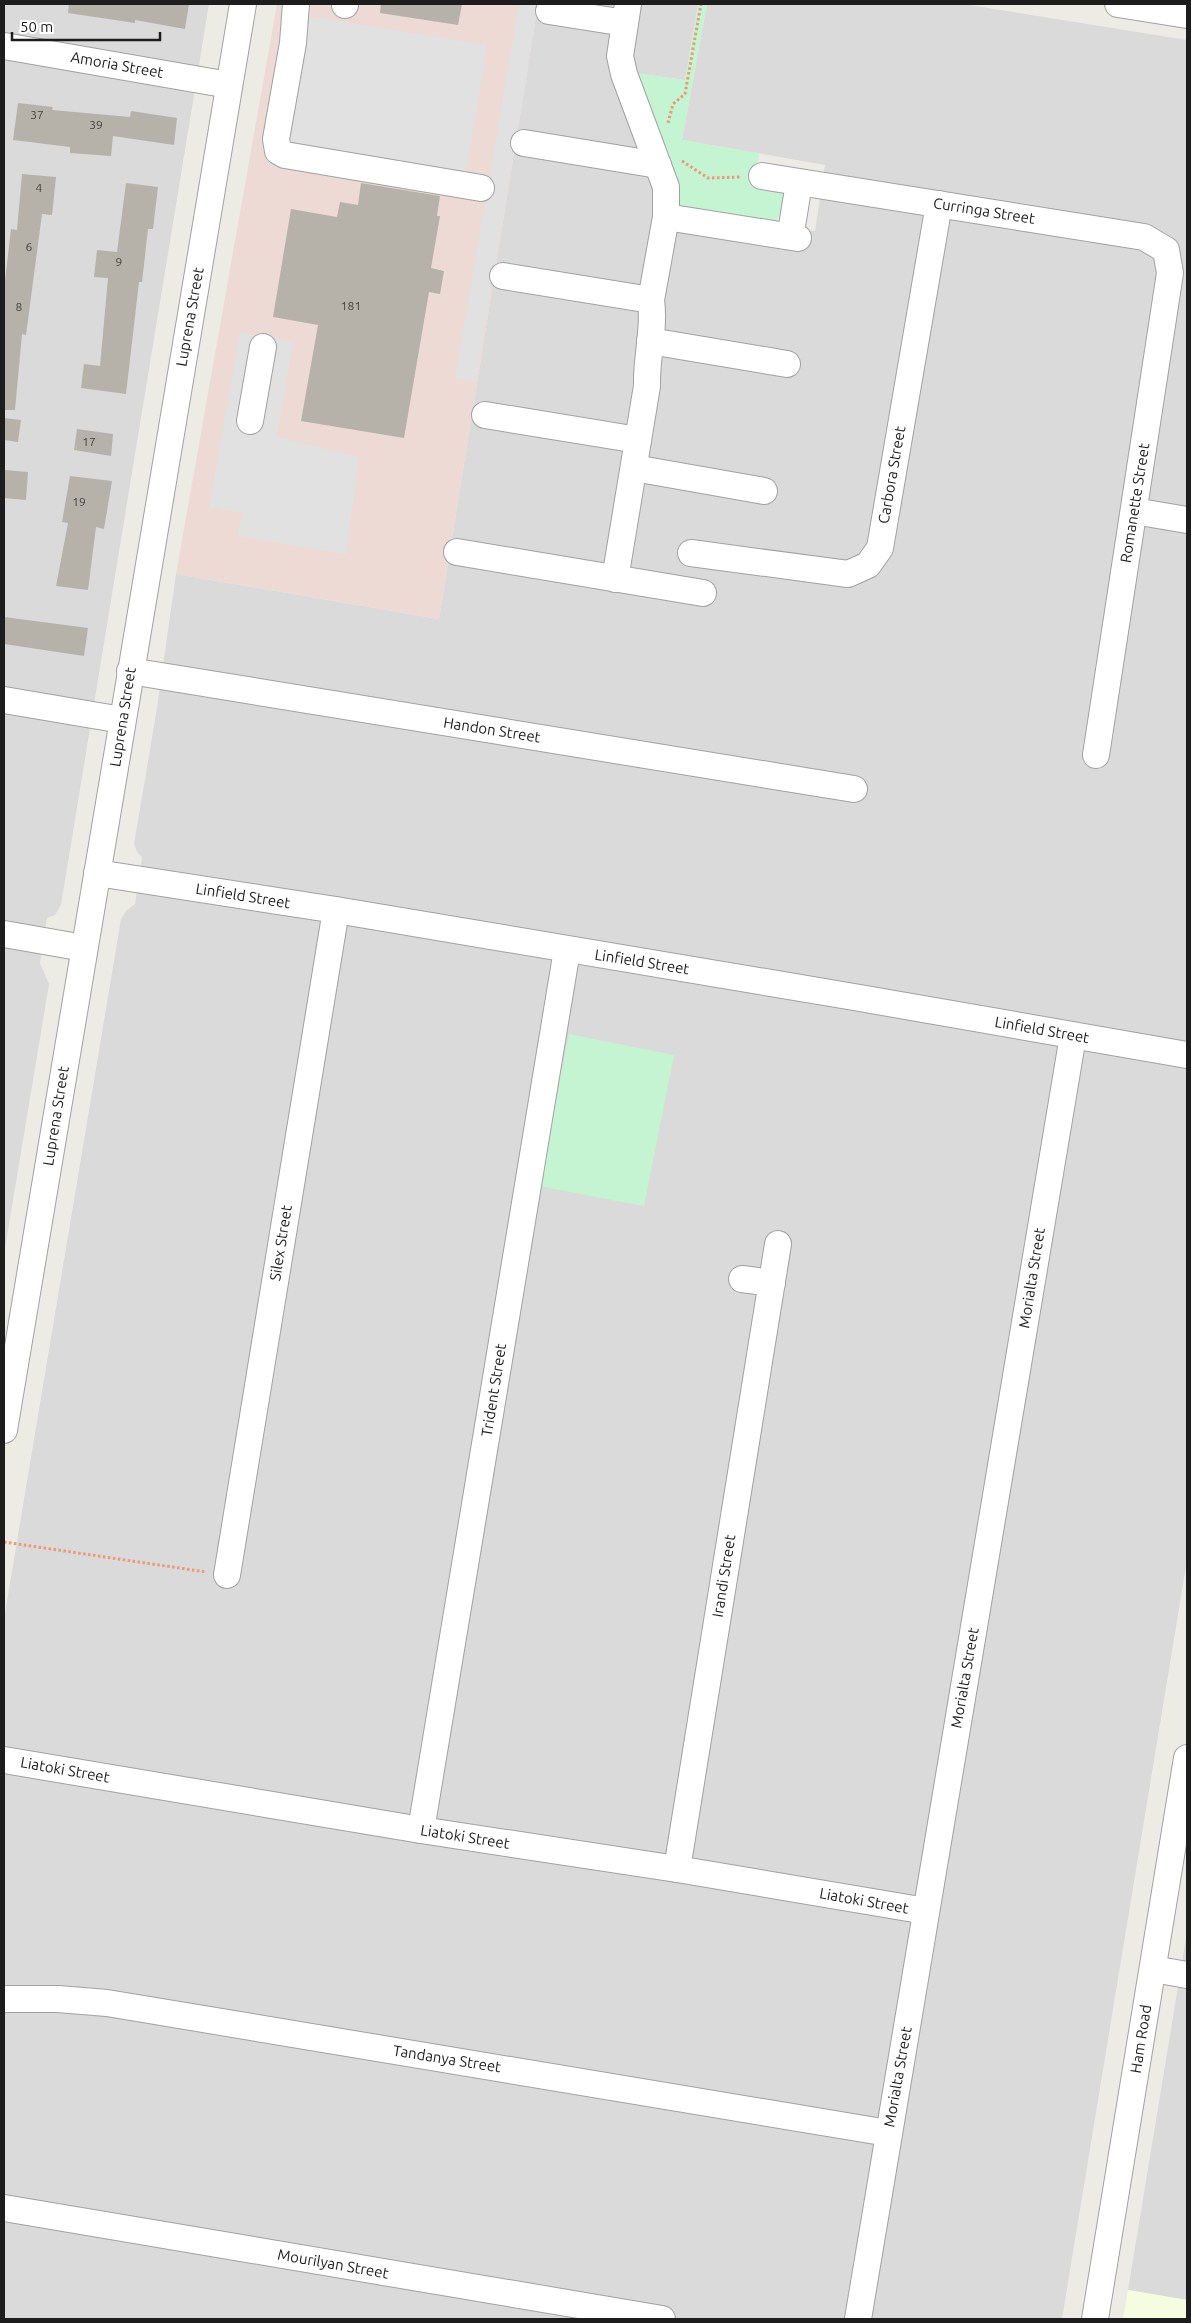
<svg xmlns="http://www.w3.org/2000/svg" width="1191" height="2323" viewBox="0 0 1191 2323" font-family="Ubuntu,sans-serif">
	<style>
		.residential { fill: #dbdada }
		.commercial { fill: #eddad4 }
		.education { fill: #f6fcdf }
		.park { fill: #c4f4d1 }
		.parking { fill: #e1e1e1 }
		.building { fill: #b6b2aa }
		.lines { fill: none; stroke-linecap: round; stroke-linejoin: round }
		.minor-casing { stroke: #a1a1a1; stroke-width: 28 }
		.path { stroke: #ed9876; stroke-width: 3; stroke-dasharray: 2.5 2.5; stroke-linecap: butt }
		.minor { stroke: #fff; stroke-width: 26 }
		.labels { text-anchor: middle; stroke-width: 5; stroke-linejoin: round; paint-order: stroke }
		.number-label { font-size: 12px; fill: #434240 }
		.street-label { font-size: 15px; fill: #1d1d1d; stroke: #fff }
	</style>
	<rect width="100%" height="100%" fill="#edece4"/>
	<g class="residential">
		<polygon points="4,4 209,4 61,905 55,915 47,918 40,963 49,984 4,1254"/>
		<polygon points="538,4 698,4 685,80 635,73 658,131 780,227 815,231 825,165 682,140 707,4 963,4 1187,40 1187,1560 1062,2319 4,2319 4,1619 121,919 127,910 135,904 142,857 137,852 134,844 156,714 176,574 439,619"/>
		<polygon points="1187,1932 1187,2300 1128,2290"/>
	</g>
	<polygon class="commercial" points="277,4 538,4 439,619 176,574"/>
	<polygon class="education" points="1128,2290 1187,2300 1187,2319 1123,2319"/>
	<g class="park">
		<polygon points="698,4 707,4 682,140 759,153 754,184 777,188 783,193 783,209 774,224 680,208 678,188 634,73 685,80"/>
		<polygon points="569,1034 674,1055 644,1206 539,1186"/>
	</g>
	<g class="parking">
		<polygon points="519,4 538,4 476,382 455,378"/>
		<polygon points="307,16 487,45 465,180 285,151"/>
		<polygon points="240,333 293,342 277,437 359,457 346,554 238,536 242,513 209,507"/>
	</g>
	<g class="building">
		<polygon points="69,4 189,4 185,29 135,20 135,23 68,13"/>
		<polygon points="381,4 462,4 458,25 380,13"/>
		<polygon points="18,103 53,107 52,110 130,117 131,111 177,118 174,145 113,136 111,156 70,153 70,147 13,140"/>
		<polygon points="22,174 56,177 52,215 42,214 26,335 22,334 15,410 4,410 4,289 11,229 17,230"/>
		<polygon points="126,183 158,187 153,229 148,229 142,282 139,282 126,394 81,388 84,364 100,366 108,278 94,277 97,250 117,252"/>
		<polygon points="361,183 440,196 437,216 440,216 431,268 444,271 440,294 429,292 404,438 301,421 318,325 273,317 291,209 337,217 340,202 358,205"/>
		<polygon points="4,418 21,420 18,442 4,440"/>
		<polygon points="77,429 113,434 111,456 74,450"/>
		<polygon points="4,470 28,472 26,500 4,498"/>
		<polygon points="70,476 112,481 104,529 96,527 88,590 56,586 68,523 62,522"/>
		<polygon points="4,617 88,628 84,656 4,644"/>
	</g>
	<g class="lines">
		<defs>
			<g id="minor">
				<polyline points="296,4 293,43 276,139 278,151 285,155 481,188"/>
				<polyline points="1118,4 1187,15"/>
				<polyline points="345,5 345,4"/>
				<polyline points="549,11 625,23"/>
				<polyline points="4,46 229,85"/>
				<polyline points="524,143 658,165"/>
				<polyline points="762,176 1144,237 1166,250 1170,273 1096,755"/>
				<polyline points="666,217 798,238"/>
				<polyline points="792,226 799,183"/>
				<polyline points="503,276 651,300"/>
				<polyline points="650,341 787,364"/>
				<polyline points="485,415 638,440"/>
				<polyline points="250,421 263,347"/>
				<polyline points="634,468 764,491"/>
				<polyline points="1134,511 1187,520"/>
				<polyline points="457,552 703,593"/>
				<polyline points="691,553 848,574 868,565 880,548 939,204"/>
				<path d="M 615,579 L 647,386 C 646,358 655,329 651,300 L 666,217 L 666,187 L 624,74 L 620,56 L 628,4"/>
				<polyline points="130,671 854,789"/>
				<polyline points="4,700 122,720"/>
				<polyline points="97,873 336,910 854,997 1187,1055"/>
				<polyline points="4,934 84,948"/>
				<polyline points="742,1279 772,1283"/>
				<polyline points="4,1430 243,4"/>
				<polyline points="227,1575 336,910"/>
				<polyline points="4,1760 421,1830 677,1869 926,1911"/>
				<polyline points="421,1830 567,950"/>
				<polyline points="677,1869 778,1244"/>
				<polyline points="1153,1969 1187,1975"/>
				<polyline points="4,1999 58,1999 107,2003 888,2133"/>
				<polyline points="4,2208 662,2319"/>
				<polyline points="858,2319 1073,1036"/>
				<polyline points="1095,2319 1187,1758"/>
			</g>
		</defs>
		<use href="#minor" class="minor-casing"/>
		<g class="path">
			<polyline points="668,123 673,104 685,94 701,4"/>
			<polyline points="682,161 708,178 740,177"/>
			<polyline points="4,1542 206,1572"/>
		</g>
		<use href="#minor" class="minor"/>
	</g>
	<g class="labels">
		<g class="number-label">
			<text x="37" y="119">37</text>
			<text x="96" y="129">39</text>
			<text x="39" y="192">4</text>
			<text x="29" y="251">6</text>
			<text x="119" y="266">9</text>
			<text x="351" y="310">181</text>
			<text x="19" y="311">8</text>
			<text x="89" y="446">17</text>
			<text x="79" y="506">19</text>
		</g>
		<g class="street-label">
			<text transform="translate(117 65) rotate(10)" y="5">Amoria Street</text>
			<text transform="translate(984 211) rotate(9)" y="5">Curringa Street</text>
			<text transform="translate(190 317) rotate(-80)" y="5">Luprena Street</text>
			<text transform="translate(892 475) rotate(-80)" y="5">Carbora Street</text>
			<text transform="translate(1135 503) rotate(-81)" y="5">Romanette Street</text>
			<text transform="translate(123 717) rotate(-81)" y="5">Luprena Street</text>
			<text transform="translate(492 730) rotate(9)" y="5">Handon Street</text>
			<text transform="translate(243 896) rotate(9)" y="5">Linfield Street</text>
			<text transform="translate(642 962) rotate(9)" y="5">Linfield Street</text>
			<text transform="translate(1042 1030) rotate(10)" y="5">Linfield Street</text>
			<text transform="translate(56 1116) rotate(-81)" y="5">Luprena Street</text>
			<text transform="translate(281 1243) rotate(-81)" y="5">Silex Street</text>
			<text transform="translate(1032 1278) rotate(-81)" y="5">Morialta Street</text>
			<text transform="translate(494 1390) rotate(-81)" y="5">Trident Street</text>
			<text transform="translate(724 1576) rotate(-81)" y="5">Irandi Street</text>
			<text transform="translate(965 1678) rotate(-80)" y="5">Morialta Street</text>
			<text transform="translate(65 1770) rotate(10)" y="5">Liatoki Street</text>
			<text transform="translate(465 1837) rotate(9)" y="5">Liatoki Street</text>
			<text transform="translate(864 1901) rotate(10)" y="5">Liatoki Street</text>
			<text transform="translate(1141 2039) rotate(-81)" y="5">Ham Road</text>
			<text transform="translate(447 2059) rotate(9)" y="5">Tandanya Street</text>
			<text transform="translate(898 2077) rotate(-80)" y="5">Morialta Street</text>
			<text transform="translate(333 2264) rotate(10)" y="5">Mourilyan Street</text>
		</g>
	</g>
	<rect width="1191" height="2323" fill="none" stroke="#1d1d1d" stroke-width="10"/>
	<path d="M12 32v8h148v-8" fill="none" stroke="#1d1d1d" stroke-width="2.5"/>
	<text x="20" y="32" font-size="15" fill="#1d1d1d" stroke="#ffffff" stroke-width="4" paint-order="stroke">50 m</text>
</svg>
